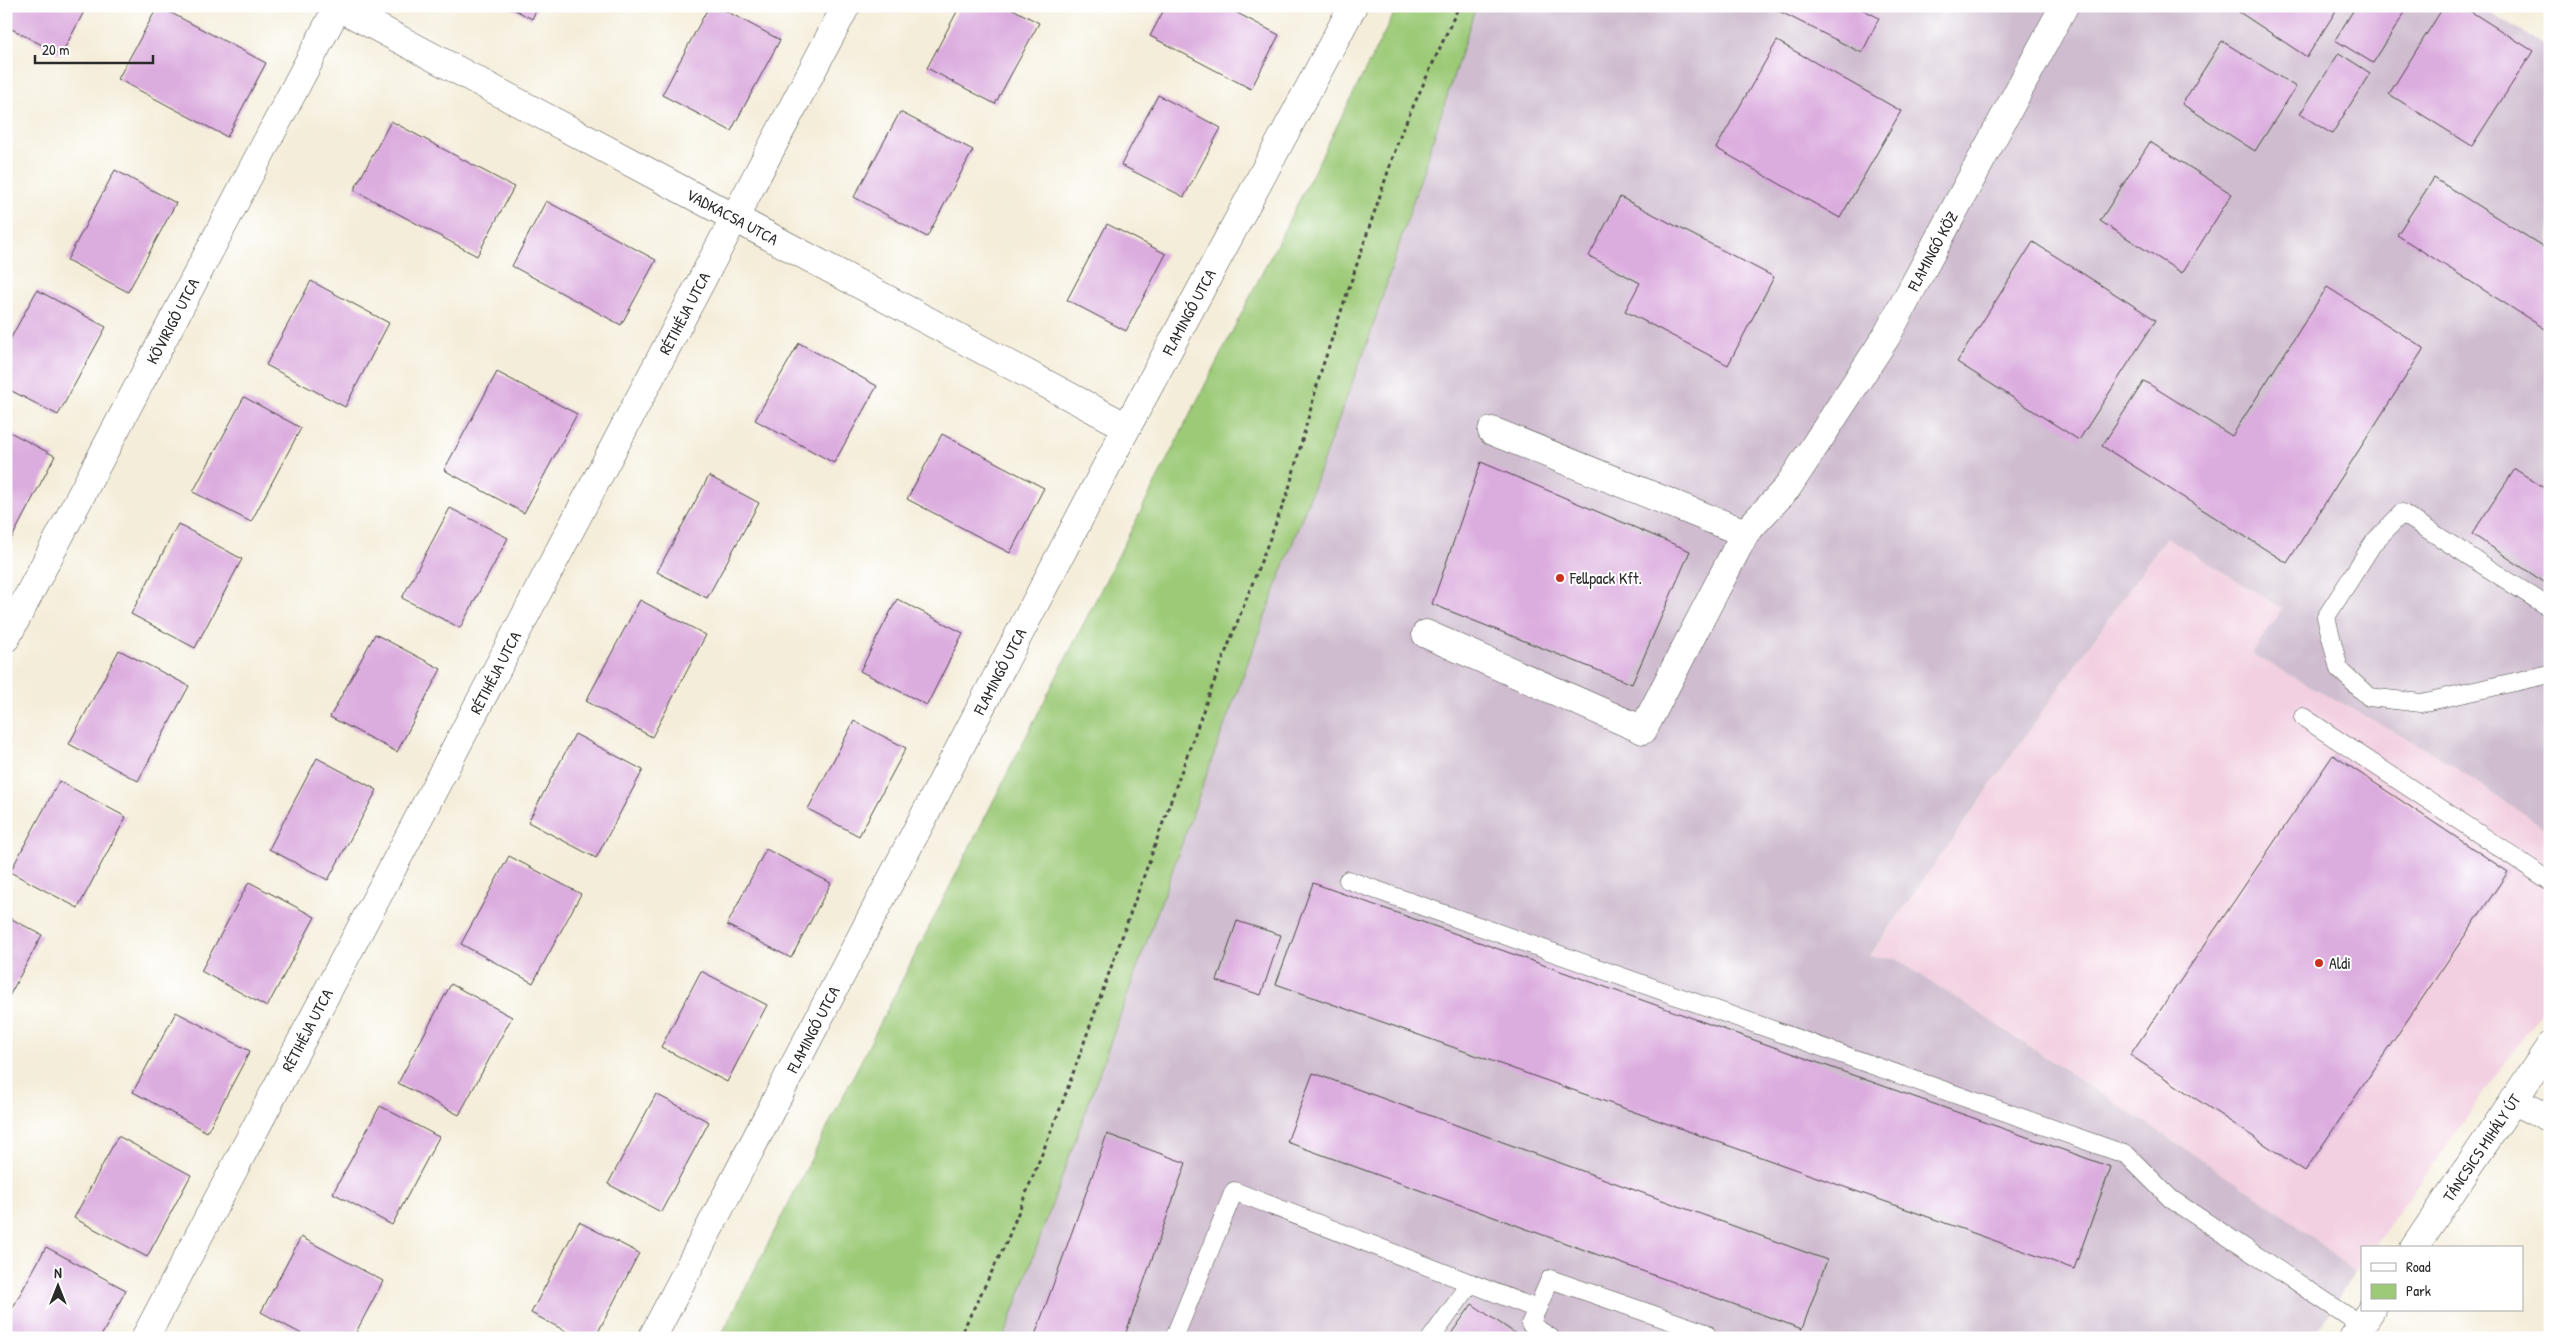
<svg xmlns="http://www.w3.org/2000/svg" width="2556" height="1344" viewBox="0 0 2556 1344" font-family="'Patrick Hand',sans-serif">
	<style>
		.built { fill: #f2cfe1 }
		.industrial { fill: #cfbdcf }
		.green { fill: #9cca77; stroke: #647a51 }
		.building { fill: #dbacde }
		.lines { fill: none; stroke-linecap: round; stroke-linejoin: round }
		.service-casing { stroke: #494845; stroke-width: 19 }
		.minor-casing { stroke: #494845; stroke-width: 29 }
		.tertiary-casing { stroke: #494845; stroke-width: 29 }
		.path { stroke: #494845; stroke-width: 3; stroke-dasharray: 4 4; stroke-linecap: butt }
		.service { stroke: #fff; stroke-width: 18 }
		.minor { stroke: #fff; stroke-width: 28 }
		.tertiary { stroke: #fff; stroke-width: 28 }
		.poi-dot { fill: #c8321e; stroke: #fff; stroke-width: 2 }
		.labels { text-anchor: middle; stroke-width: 4; stroke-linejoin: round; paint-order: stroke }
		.street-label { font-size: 16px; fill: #2b2b2b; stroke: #fff }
		.poi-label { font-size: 16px; fill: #2b2b2b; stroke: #fff; text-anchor: start }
	</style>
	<rect width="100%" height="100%" fill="#fff"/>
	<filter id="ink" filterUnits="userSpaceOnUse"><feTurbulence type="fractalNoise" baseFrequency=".02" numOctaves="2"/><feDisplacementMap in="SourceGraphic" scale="10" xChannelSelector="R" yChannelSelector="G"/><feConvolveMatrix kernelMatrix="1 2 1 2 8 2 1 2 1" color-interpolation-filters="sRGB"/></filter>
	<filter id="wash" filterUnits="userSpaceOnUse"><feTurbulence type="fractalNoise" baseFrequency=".0096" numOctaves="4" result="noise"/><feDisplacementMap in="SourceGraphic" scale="20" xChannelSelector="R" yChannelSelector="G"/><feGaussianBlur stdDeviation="1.12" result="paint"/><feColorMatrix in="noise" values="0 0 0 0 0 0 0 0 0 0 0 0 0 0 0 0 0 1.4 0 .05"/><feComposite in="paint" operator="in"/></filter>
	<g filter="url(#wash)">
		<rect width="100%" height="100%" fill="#f4edd9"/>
		<polygon class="built" points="2166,537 2282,608 2252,654 2435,754 2550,832 2550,1000 2373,1248 2362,1248 2362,1262 2355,1272 2278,1210 1895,958 1870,957"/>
		<polygon class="industrial" points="1476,6 2481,6 2550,49 2550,832 2435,754 2252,654 2282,608 2166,537 1870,956 1895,958 2278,1210 2355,1272 2312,1338 1004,1338 1222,732 1371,332"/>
		<polygon class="green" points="1398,6 1476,6 1371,332 1222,732 1004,1338 720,1338"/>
		<g id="blocks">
			<g class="building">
				<polygon points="6,6 87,6 61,55 6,26"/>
				<polygon points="158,6 266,63 227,137 118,79"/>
				<polygon points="508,6 538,6 532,19"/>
				<polygon points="709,6 717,6 780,40 731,131 662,95"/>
				<polygon points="960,6 1007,6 1039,23 995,104 927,68"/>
				<polygon points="1166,6 1224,6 1279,35 1251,89 1150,36"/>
				<polygon points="1769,6 1856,6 1879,18 1862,53"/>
				<polygon points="2230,6 2339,6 2307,57"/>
				<polygon points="2356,6 2409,6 2373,63 2335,40"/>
				<polygon points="2444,6 2462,6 2533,51 2472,146 2389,94"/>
				<polygon points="1777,41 1901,111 1840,218 1716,148"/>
				<polygon points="2222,41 2296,87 2255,151 2182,104"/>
				<polygon points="2339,53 2370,73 2332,134 2300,114"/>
				<polygon points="1158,95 1221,128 1184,197 1121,165"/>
				<polygon points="900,112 973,150 927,237 854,197"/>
				<polygon points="391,121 514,187 477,256 354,190"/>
				<polygon points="2150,142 2232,194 2182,273 2100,221"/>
				<polygon points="115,170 176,203 128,292 67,260"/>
				<polygon points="2434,178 2550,251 2550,332 2397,235"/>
				<polygon points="1620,197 1774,277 1728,365 1625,311 1640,283 1589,256"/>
				<polygon points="546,201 656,260 621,325 512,266"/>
				<polygon points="1107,224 1166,254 1126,331 1067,300"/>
				<polygon points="2033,242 2156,320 2079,440 1957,362"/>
				<polygon points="311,281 389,323 345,407 266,365"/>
				<polygon points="2327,287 2424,348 2287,563 2102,446 2144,381 2232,436"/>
				<polygon points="37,290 106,327 58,415 6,388 6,347"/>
				<polygon points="799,343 877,386 834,463 755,420"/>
				<polygon points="497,372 577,414 524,513 444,470"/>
				<polygon points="244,397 301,428 251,522 193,492"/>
				<polygon points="6,430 55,456 6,549"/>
				<polygon points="942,434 1044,488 1010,553 907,499"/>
				<polygon points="1481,462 1690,551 1632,684 1432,604"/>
				<polygon points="2515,469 2550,492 2550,586 2472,534"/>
				<polygon points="709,476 759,503 707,598 657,572"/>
				<polygon points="450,508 508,538 460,628 402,598"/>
				<polygon points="178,524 242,559 195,648 131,614"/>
				<polygon points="897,599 963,633 927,705 860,671"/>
				<polygon points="640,600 706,635 652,737 586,701"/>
				<polygon points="375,634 441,669 397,752 330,717"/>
				<polygon points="119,650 189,686 138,781 69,744"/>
				<polygon points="854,721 906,748 859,836 808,809"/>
				<polygon points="575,734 643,770 596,858 528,822"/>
				<polygon points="2333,755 2508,872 2305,1171 2130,1055"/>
				<polygon points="317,758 377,790 328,880 269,849"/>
				<polygon points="59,781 126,817 78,908 10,872"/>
				<polygon points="766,849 831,883 791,958 727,925"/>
				<polygon points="509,856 581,894 533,983 461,944"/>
				<polygon points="249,882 315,917 267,1007 201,971"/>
				<polygon points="1313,883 2111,1167 2074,1269 1276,984"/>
				<polygon points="6,916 42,935 6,1002"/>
				<polygon points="1237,921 1281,935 1261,995 1217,981"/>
				<polygon points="701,971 767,1005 727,1082 661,1047"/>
				<polygon points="451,984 512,1017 459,1115 398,1083"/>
				<polygon points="176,1012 250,1051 207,1132 133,1092"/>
				<polygon points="1313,1073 1827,1260 1802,1329 1287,1142"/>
				<polygon points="656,1094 709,1122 661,1212 608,1184"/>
				<polygon points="380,1106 439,1137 392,1225 333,1193"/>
				<polygon points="1107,1134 1186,1163 1124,1338 1034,1338"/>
				<polygon points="118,1136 191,1175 147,1257 74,1218"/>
				<polygon points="579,1222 639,1253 595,1338 579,1338 531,1313"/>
				<polygon points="301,1237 383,1281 353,1338 309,1338 261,1312"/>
				<polygon points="46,1247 126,1290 100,1338 6,1338 6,1320"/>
				<polygon points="1472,1304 1522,1338 1448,1338"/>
			</g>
		</g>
	</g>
	<g filter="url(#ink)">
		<use href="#blocks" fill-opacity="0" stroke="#494845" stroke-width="1"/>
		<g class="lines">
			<defs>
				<g id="service">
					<polyline points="2550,608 2402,513 2374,542 2326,617 2339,669 2369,697 2421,703 2550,674"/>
					<polyline points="2303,717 2550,881"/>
					<polyline points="1348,880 2127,1155 2171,1199 2361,1325"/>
					<polyline points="1537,1309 1530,1324 1551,1338"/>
					<polyline points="1174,1338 1234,1191 1537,1309 1550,1279 1706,1333"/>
					<polyline points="1431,1338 1471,1283"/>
				</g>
				<g id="minor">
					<path id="s1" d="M 337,6 L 1127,427"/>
					<polyline points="1492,431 1745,533"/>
					<path id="s2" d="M 1426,634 L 1643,730 L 1745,533 L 1787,488 L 1886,337 L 2064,6"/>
					<path id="s3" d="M 6,638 L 338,6"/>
					<polyline points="2513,1100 2550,1119"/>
					<path id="s4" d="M 145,1338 L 846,6"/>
					<path id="s5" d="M 652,1338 L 1127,427 L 1353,6"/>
				</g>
				<g id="tertiary">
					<path id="s6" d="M 2414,1248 L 2550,1046"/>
					<polyline points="2353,1338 2371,1310"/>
				</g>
			</defs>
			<use href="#service" class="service-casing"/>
			<use href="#minor" class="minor-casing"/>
			<use href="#tertiary" class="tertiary-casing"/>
			<polyline class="path" points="959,1338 1006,1243 1062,1104 1207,700 1288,492 1321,371 1401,133 1459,6"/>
			<use href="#service" class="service"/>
			<use href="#minor" class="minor"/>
			<use href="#tertiary" class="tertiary"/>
		</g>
	</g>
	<g class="poi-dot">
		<circle cx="1560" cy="578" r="5"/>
		<circle cx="2319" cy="963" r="5"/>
	</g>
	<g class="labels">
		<g class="street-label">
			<text dy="6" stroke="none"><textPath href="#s1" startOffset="448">VADKACSA UTCA</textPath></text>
			<text dy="6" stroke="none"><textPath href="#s2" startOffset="799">FLAMINGÓ KÖZ</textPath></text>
			<text dy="6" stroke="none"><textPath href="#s5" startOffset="1158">FLAMINGÓ UTCA</textPath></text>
			<text dy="6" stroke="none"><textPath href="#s4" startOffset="1158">RÉTIHÉJA UTCA</textPath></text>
			<text dy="6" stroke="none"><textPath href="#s3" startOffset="358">KÖVIRIGÓ UTCA</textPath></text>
			<text dy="6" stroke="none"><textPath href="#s5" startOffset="752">FLAMINGÓ UTCA</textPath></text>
			<text dy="6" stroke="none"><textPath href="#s4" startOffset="752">RÉTIHÉJA UTCA</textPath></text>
			<text dy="6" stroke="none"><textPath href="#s4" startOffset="348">RÉTIHÉJA UTCA</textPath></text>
			<text dy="6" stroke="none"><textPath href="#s5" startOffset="348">FLAMINGÓ UTCA</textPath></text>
			<text dy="6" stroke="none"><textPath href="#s6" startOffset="121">TÁNCSICS MIHÁLY ÚT</textPath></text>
		</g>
		<g class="poi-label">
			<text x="1570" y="584">Fellpack Kft.</text>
			<text x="2329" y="969">Aldi</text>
		</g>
	</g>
	<rect width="2556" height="1344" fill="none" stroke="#fff" stroke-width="25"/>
	<rect x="2361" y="1246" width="162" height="65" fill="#ffffff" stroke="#aaaaaa"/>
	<rect x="2371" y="1263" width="25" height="8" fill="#ffffff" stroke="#aaaaaa"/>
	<text x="2406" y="1272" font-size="15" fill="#2b2b2b">Road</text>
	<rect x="2371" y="1284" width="25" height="15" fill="#9cca77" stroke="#aaaaaa"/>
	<text x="2406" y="1296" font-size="15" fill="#2b2b2b">Park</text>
	<g transform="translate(58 1286)" stroke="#ffffff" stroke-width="4" paint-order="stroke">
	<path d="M0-4L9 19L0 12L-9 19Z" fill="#2b2b2b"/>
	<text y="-8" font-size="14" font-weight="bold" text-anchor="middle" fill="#2b2b2b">N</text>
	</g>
	<path d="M35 55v8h118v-8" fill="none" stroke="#2b2b2b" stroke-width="2.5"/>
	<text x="42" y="55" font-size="15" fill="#2b2b2b" stroke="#ffffff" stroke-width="4" paint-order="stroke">20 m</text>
</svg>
